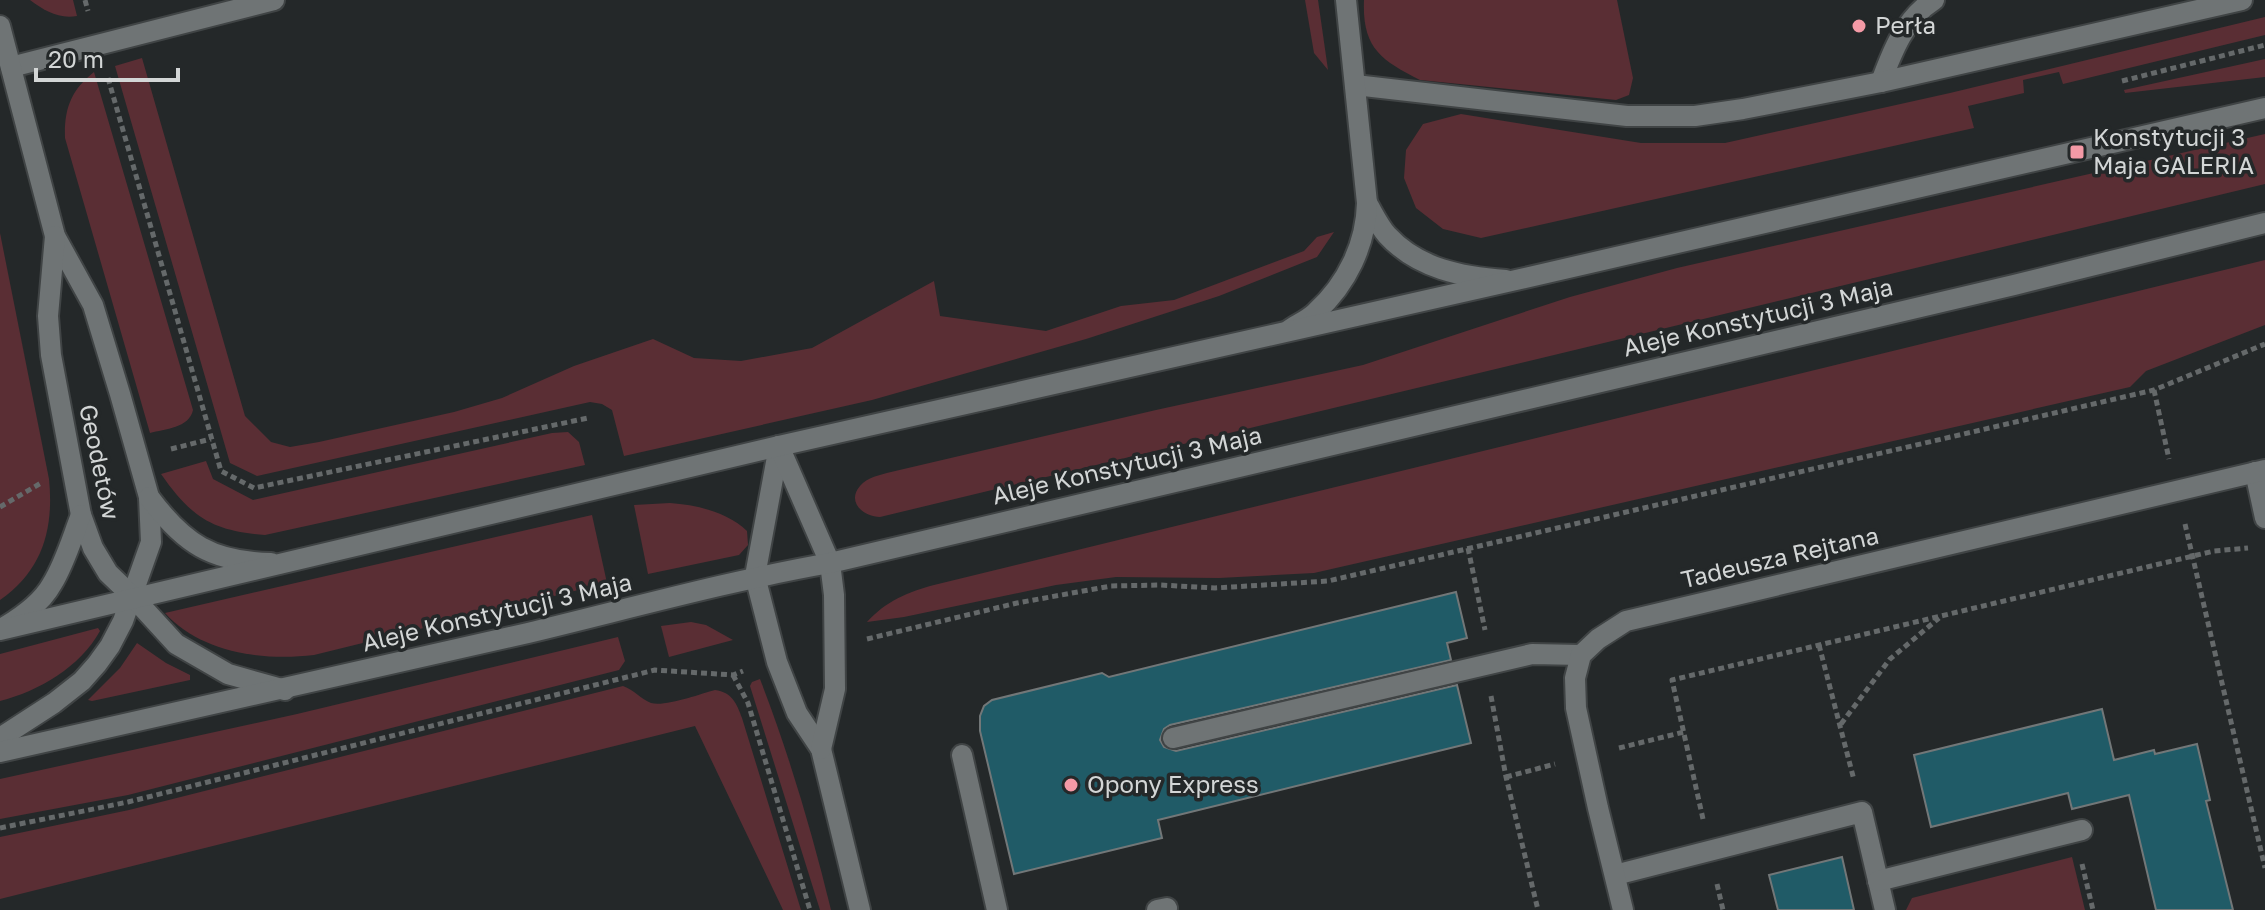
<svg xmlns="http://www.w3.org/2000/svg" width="2265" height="910" viewBox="0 0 2265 910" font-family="'Golos Text',sans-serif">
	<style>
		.green { fill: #5a2e34 }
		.building { fill: #205b67; stroke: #727778; stroke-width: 2 }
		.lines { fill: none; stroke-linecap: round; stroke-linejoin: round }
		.service-casing { stroke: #404445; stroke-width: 24 }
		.minor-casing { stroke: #404445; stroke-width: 24 }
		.tertiary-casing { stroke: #404445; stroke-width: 24 }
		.secondary-casing { stroke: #404445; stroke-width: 24 }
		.path { stroke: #65696a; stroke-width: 5; stroke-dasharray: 6 4; stroke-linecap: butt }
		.service { stroke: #6f7475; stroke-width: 20 }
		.minor { stroke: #6f7475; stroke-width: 20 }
		.tertiary { stroke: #6f7475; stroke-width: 20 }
		.secondary { stroke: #6f7475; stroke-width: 20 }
		.poi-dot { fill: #f49aa6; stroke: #242829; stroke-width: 3 }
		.labels { text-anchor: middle; stroke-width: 7; stroke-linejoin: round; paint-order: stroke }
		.poi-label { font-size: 24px; fill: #d3d6d6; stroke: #242829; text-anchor: start }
		.street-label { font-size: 24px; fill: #d3d6d6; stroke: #242829 }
	</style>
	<rect width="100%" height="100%" fill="#242829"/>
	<g class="green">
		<path d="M 30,0 L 73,0 L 77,16 C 58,19 45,11 30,0 Z"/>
		<polygon points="1305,0 1318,0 1328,70 1314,53"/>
		<path d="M 1364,0 L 1617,0 L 1633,78 L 1629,95 L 1616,100 L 1420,80 C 1380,60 1362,47 1364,0 Z"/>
		<polygon points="2265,17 2265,35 2063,84 2059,72 2023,80 2024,93 1968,106 1974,128 1481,238 1443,229 1416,208 1404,178 1406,150 1423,124 1461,114 1641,143 1725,143 1950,93"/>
		<polygon points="142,58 245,416 271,442 290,447 319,442 454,412 502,398 574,366 653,339 694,358 741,361 812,348 934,281 940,316 1046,331 1121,306 1174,300 1304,251 1317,237 1334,232 1317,257 1219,296 1086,339 872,400 624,456 612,410 602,404 590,402 257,476 230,463 115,66"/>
		<polygon points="2265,59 2265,77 2125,93 2124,90"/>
		<path d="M 94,72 L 193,410 C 189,428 165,429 150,433 L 65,138 C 64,109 71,90 94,72 Z"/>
		<path d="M 2265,134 L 2265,184 L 880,517 C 864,517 846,502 860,486 C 867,477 880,475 891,472 L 1156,410 L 1363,365 L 1570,297 L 1677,268 Z"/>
		<path d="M 0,233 L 49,479 C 54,528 43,570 0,600 Z"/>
		<path d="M 2265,260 L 2265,325 L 2146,371 L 2130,387 L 1314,573 L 1219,578 L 1116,577 L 1056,585 L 904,617 L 867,622 C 886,601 908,592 934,585 Z"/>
		<path d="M 568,432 L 579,442 L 585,465 L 265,535 C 212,531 191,517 161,474 L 206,461 L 213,479 L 253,500 L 552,433 Z"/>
		<path d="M 670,503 C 697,505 727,512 747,531 L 748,545 L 739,555 L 648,574 L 634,505 Z"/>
		<path d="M 592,515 L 607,583 L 314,655 C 263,661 201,653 165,613 Z"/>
		<polygon points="691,622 706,625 733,640 669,657 661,626"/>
		<path d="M 98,628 L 100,631 C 80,667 39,691 0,701 L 0,654 Z"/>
		<polygon points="618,637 625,661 619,670 128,795 0,819 0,779 297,714"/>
		<polygon points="137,643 166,663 190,675 190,680 92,701 88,700 120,668"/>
		<path d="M 760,679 C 789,754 812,832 831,910 L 820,910 L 750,686 L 752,682 Z"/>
		<path d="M 623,686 C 634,690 641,699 651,703 C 665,707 700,694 715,690 C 732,692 737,704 742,718 L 801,910 L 783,910 L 695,726 L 0,899 L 0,837 L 129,810 Z"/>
		<polygon points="2072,857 2085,910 1906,910 1912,898"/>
	</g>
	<g class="building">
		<polygon points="1456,592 1467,638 1447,643 1451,660 1170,725 1164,729 1160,740 1164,747 1176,751 1457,685 1471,743 1158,820 1162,838 1014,874 980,731 980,716 984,706 992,700 1102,673 1109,677"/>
		<polygon points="2102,709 2114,760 2154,750 2155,754 2197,744 2210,800 2206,801 2233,910 2156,910 2129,795 2072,809 2068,793 1931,827 1914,755"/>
		<polygon points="1842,857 1854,910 1778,910 1769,875"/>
	</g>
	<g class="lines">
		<defs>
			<g id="service">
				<path d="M 1881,82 C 1892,52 1905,18 1934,0"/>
				<polyline points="1355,85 1627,116 1695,116 1743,109 1881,82 2242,0"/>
				<polyline points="1173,738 1532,654 1581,655"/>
				<polyline points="962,755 997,910"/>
				<polyline points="1157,910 1167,908"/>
			</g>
			<g id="minor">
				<polyline points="11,67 274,0"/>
				<path d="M 1367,203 C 1373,213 1379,226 1387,235 C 1418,269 1462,277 1506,280"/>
				<path d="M 1289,330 C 1298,324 1309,319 1316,312 C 1347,284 1366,244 1367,203 L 1346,0"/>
				<polyline points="779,446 755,576 777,662 797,713 821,749 860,910"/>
				<polyline points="779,446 830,563 834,595 835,689 821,749"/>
				<polyline points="2255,472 2265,518"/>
				<polyline points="1615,875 1862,812 1885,910"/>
				<polyline points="1878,881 2082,830"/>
				<polyline points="1623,910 1598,808 1576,708 1575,678 1581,655 1598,639 1626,621 2265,470"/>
			</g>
			<g id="tertiary">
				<polyline points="0,26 55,236 93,305 120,394 149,497 151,542 123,621 110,646 97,664 82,681 54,703 0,738"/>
				<polyline points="55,236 48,316 51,355 81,515 93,548 108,573 133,597 176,644 228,674 285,690"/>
				<path d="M 149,497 C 184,544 212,562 271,563"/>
				<path d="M 1,629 C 20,618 41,604 52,584 C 65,563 72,538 81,515"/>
			</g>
			<g id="secondary">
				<polyline points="0,630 779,446 1516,280 2265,108"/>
				<path d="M 0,752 C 176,713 352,674 528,633 C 628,609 728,581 830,563 L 2014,285 L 2265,223"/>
			</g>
		</defs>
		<use href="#service" class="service-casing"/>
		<use href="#minor" class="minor-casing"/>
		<use href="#tertiary" class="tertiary-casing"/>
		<use href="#secondary" class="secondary-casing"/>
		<g class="path">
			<polyline points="85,0 88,11"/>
			<polyline points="108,78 221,471 254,488 588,418"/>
			<polyline points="2122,81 2265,45"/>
			<polyline points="2154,390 2169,459"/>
			<polyline points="171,449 211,439"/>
			<polyline points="0,507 41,483"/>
			<polyline points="2185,524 2265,868"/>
			<polyline points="1468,548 1485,630"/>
			<polyline points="867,639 1017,603 1111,586 1160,585 1215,588 1328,581 2154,390 2265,344"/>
			<polyline points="1819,645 1854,780"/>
			<polyline points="733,675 748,703 810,910"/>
			<polyline points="1491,696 1506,777 1538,910"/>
			<polyline points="1841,724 1890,659 1939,618"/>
			<polyline points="1619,748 1684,732"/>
			<polyline points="1506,777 1555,764"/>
			<polyline points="1703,819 1672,680 2214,551 2248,548"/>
			<polyline points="0,828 128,802 655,670 733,675 743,671"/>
			<polyline points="2082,864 2093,910"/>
			<polyline points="1717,884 1723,910"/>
		</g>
		<use href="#service" class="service"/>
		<use href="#minor" class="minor"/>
		<use href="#tertiary" class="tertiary"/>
		<use href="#secondary" class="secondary"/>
	</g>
	<g class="poi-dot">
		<circle cx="1859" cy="26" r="8"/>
		<rect x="2069" y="144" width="16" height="16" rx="4"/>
		<circle cx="1071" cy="785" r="8"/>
	</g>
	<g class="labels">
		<g class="poi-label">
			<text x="1875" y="34">Perła</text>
			<text x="2093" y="146">Konstytucji 3<tspan x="2093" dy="28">Maja GALERIA</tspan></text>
			<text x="1087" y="793">Opony Express</text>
		</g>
		<g class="street-label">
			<text transform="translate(1758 318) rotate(-13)" y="8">Aleje Konstytucji 3 Maja</text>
			<text transform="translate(99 462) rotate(78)" y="8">Geodetów</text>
			<text transform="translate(1127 466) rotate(-13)" y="8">Aleje Konstytucji 3 Maja</text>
			<text transform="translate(1780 558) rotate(-13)" y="8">Tadeusza Rejtana</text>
			<text transform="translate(497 613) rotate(-13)" y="8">Aleje Konstytucji 3 Maja</text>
		</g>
	</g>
	<path d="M36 68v12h142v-12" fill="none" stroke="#d3d6d6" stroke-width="4"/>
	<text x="48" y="68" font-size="24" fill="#d3d6d6" stroke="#242829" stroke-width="6" paint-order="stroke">20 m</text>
</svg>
